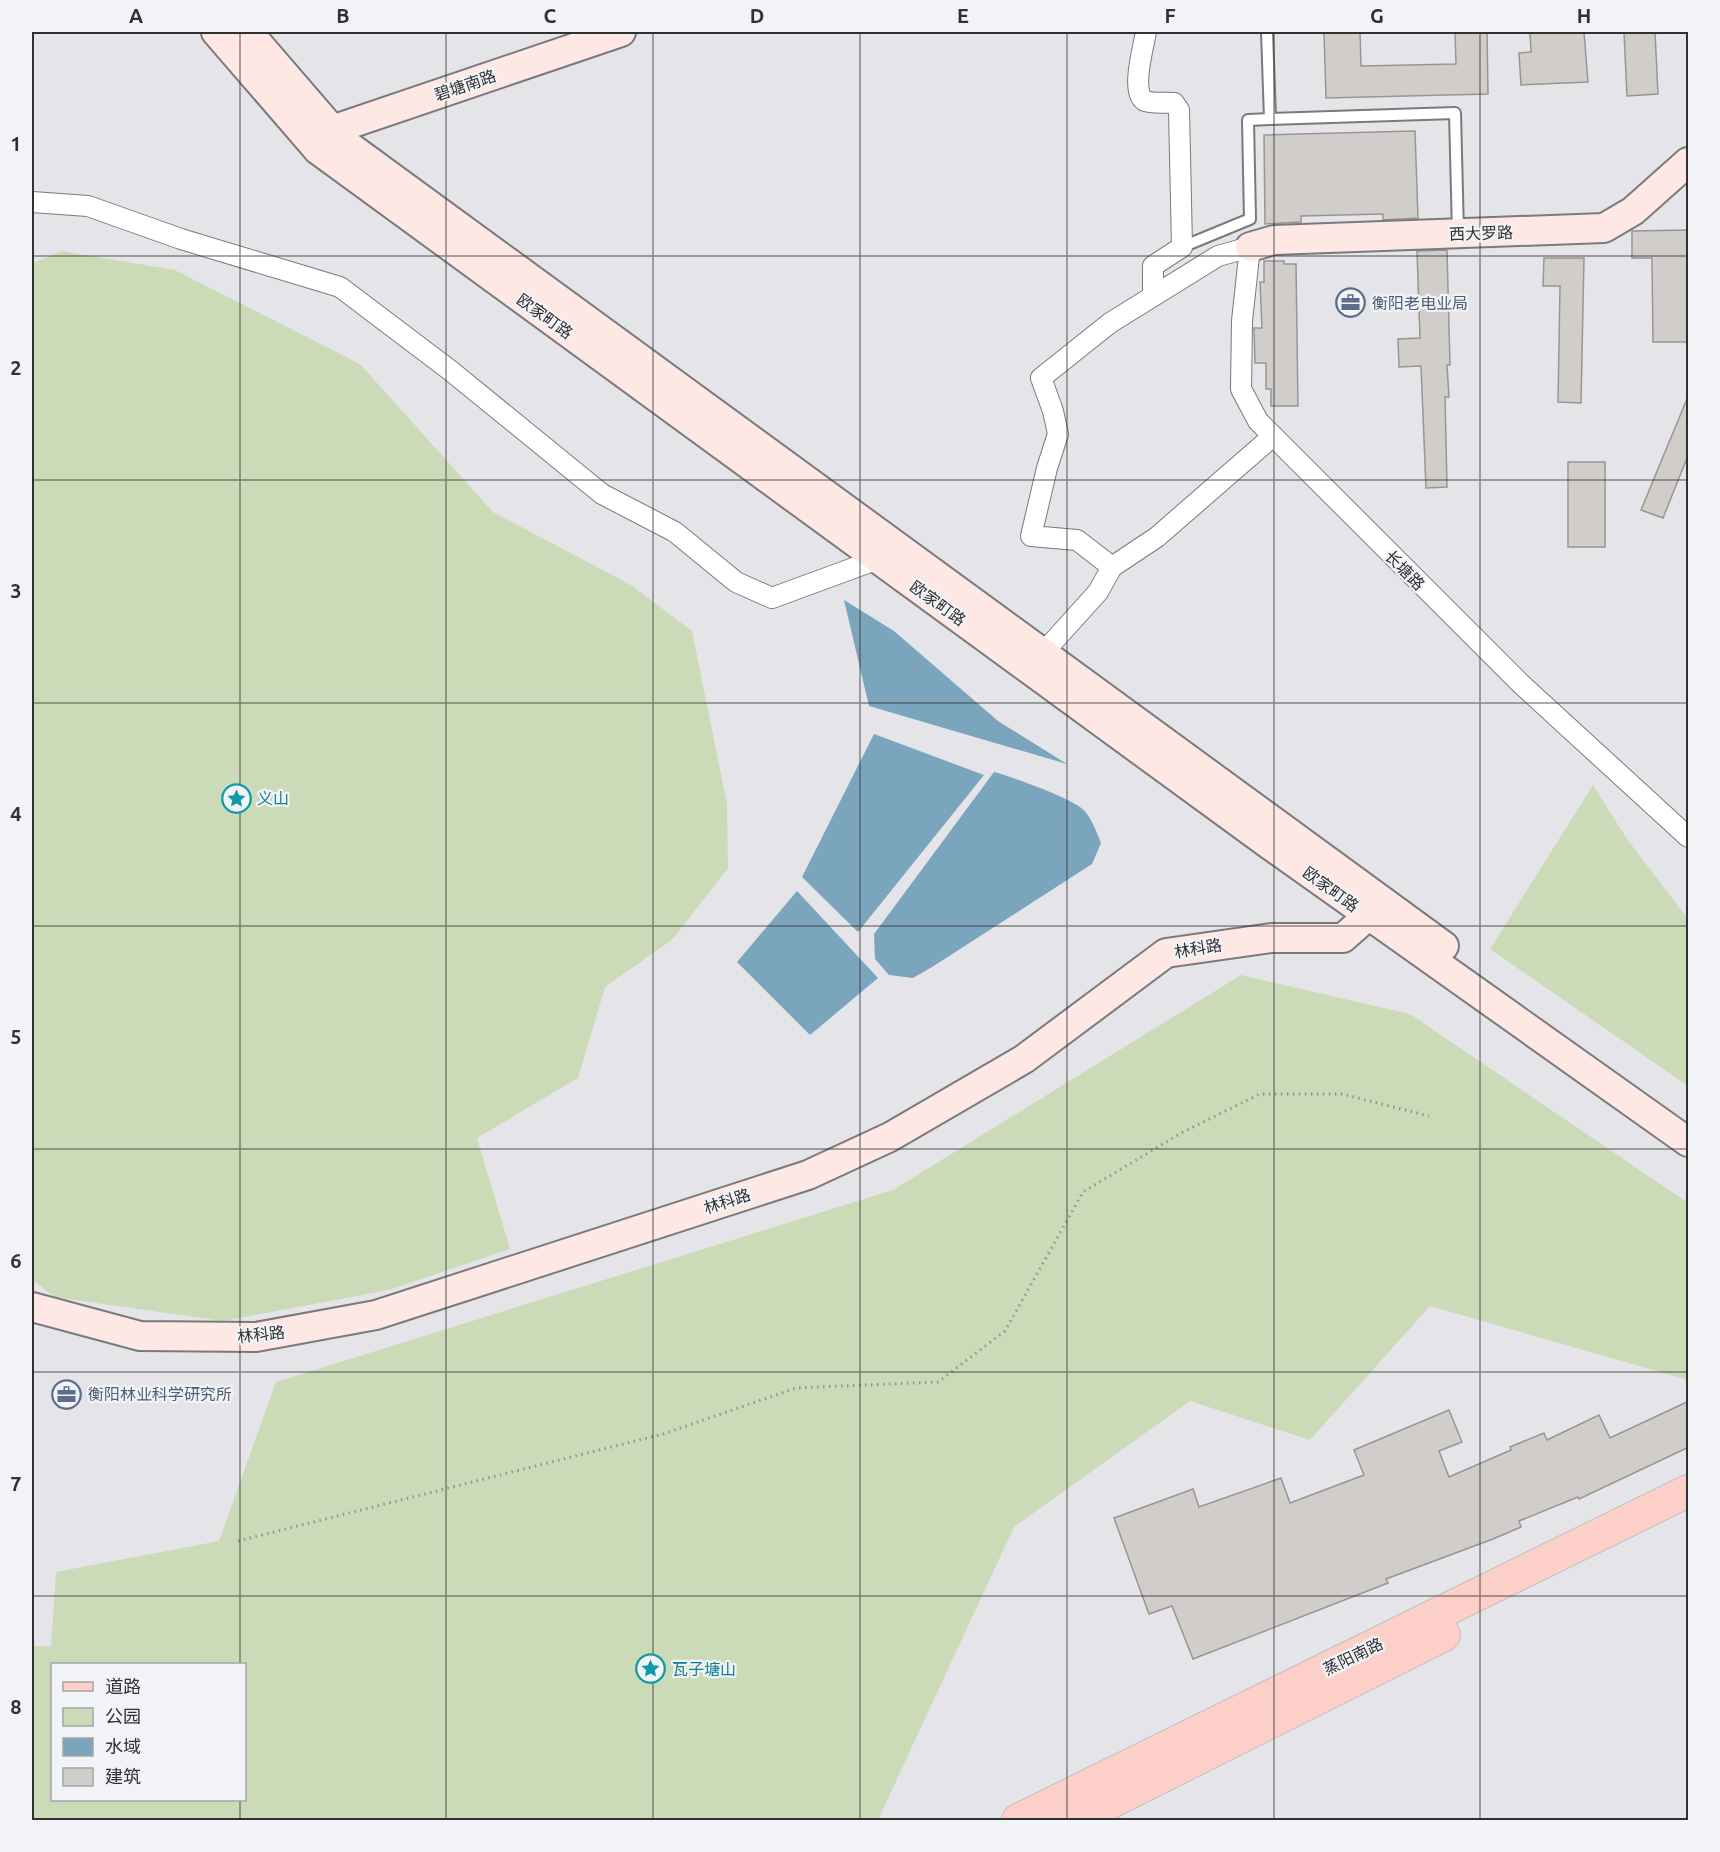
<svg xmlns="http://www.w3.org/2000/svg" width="1720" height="1852" viewBox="0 0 1720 1852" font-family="Ubuntu,'Noto Sans SC',sans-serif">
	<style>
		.green { fill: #cbdbb8; fill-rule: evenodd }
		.water { fill: #7aa5bc }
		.building { fill: #d0cdca; stroke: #989592; stroke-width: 1.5 }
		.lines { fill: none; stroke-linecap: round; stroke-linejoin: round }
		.lane-casing { stroke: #7a7a7d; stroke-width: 14 }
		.street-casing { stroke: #7a7a7d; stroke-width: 22 }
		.secondary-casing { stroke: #7a7a7d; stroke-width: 32 }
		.primary-casing { stroke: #c1c1c2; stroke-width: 34 }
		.path { stroke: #929295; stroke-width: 3; stroke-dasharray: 1.5 4.5; stroke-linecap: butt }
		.lane { stroke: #fff; stroke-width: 10 }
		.street { stroke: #fff; stroke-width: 20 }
		.secondary { stroke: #fee8e3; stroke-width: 28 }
		.primary { stroke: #fcd0c8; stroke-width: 32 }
		.grid { fill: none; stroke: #313133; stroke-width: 1.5; stroke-opacity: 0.55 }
		.labels { text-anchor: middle; stroke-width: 4.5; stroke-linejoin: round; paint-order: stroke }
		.street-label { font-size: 16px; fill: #313133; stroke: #f2f3f6 }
		.service-label { font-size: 16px; fill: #4e5e75; stroke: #f2f3f6; text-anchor: start }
		.culture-label { font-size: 16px; fill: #0d838f; stroke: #f2f3f6; text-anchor: start }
		.neatline { fill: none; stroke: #313133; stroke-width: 2 }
		.grid-label { font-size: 20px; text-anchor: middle; font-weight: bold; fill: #313133 }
	</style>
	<rect width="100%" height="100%" fill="#e5e5e9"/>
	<g class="green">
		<polygon points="61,251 175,270 360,364 493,512 631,585 692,631 727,804 728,868 673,939 605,987 578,1078 477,1138 510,1249 389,1290 223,1321 54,1297 32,1279 32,264"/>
		<polygon points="1593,785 1627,839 1688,919 1688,1086 1490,949"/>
		<path d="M 1241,975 L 1410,1014 L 1688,1203 L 1688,1380 L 1430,1306 L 1310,1440 L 1190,1401 L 1014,1527 L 878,1820 L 32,1820 L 32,1646 L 51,1646 L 56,1572 L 219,1541 L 276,1382 L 893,1190 ZM 52,1664 L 244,1664 L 244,1800 L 52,1800 Z"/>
	</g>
	<g class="water">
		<polygon points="844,600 894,631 998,721 1067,764 869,706"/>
		<polygon points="874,734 984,775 858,932 802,877"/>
		<path d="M 994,772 C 1013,777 1065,796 1080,807 C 1091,815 1096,831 1101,843 L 1092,864 L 932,967 L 913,978 L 889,975 L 875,959 L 874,934 Z"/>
		<polygon points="797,891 878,978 810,1035 737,962"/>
	</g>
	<g class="building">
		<polygon points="1324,32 1360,32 1361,66 1456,64 1455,32 1487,32 1488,94 1326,98"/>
		<polygon points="1530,32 1584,32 1588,82 1521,85 1519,53 1531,52"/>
		<polygon points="1624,32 1655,32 1658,94 1627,96"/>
		<polygon points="1415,131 1418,218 1383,220 1383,214 1301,216 1301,222 1265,224 1264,135"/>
		<polygon points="1689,230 1689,342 1653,342 1652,258 1632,258 1632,231"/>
		<polygon points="1447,250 1450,365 1447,365 1449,397 1445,397 1447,487 1426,488 1421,366 1399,367 1398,339 1420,338 1417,251"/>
		<polygon points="1544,258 1584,258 1581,403 1558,402 1560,286 1543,286"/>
		<polygon points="1264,261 1284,261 1284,264 1296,264 1298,406 1271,406 1271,389 1266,389 1266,363 1255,363 1254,328 1262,328 1260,282 1264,282"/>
		<polygon points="1689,394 1689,453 1663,518 1641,510"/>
		<rect x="1568" y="462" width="37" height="85"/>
		<polygon points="1689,1401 1689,1447 1579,1499 1578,1497 1519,1521 1521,1527 1493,1539 1386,1579 1388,1583 1193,1659 1172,1606 1149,1614 1114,1518 1193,1489 1199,1507 1281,1478 1290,1503 1364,1475 1354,1450 1449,1410 1462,1442 1439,1451 1449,1477 1511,1450 1510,1447 1544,1433 1547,1440 1599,1415 1610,1438"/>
	</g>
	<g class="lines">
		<defs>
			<g id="lane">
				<polyline points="1267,32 1270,119 1455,113 1458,233"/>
				<polyline points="1182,247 1250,219 1248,120 1270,119"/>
			</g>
			<g id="street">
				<path d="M 1146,32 C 1144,45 1130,93 1145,101 C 1153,104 1166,102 1174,103 L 1179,110 L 1182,247 L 1153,266 L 1153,296"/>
				<polyline points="32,202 88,206 181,239 340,287 451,371 602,494 675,532 736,582 772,598 878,559"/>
				<polyline points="1112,567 1077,540 1031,536 1047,468 1058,434 1053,411 1041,378 1110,323 1218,256 1250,247 1242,321 1241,389 1258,421 1520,683 1688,837"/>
				<polyline points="1043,653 1098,592 1112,567 1157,537 1273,436"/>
			</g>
			<g id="secondary">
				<polyline points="216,32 318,150 1267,843 1688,1142"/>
				<polyline points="248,32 342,141 1444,946"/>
				<polyline points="318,139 332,130 621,32"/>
				<polyline points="1250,247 1274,240 1604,228 1633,211 1688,162"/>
				<polyline points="32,1307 140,1336 256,1337 376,1315 808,1175 890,1137 1024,1059 1166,953 1271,938 1343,938 1368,916"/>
			</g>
			<g id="primary">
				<polyline points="1018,1820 1688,1491"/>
				<polyline points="1075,1820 1444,1635"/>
			</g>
		</defs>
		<use href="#lane" class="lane-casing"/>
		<use href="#street" class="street-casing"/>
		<use href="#secondary" class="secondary-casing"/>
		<use href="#primary" class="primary-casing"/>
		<polyline class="path" points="238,1541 663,1434 796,1388 938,1382 1005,1331 1083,1192 1181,1133 1260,1094 1342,1094 1429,1116"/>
		<use href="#lane" class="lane"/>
		<use href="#street" class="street"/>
		<use href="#secondary" class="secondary"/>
		<use href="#primary" class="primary"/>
	</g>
	<path class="grid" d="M 240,32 L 240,1664M 446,32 L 446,1820M 653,32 L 653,1820M 860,32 L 860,1820M 1067,32 L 1067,1820M 1274,32 L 1274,1820M 1480,32 L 1480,1820M 32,256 L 1688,256M 32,480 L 1688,480M 32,703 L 1688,703M 32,926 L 1688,926M 32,1149 L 1688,1149M 32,1372 L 1688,1372M 32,1596 L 1688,1596M 240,1800 L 240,1820"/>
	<defs>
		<symbol id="office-ring" viewBox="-11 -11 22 22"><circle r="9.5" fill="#f2f3f6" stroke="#5c6f8a" stroke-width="1.5"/><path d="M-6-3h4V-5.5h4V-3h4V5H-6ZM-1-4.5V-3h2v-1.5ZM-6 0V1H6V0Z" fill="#5c6f8a"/></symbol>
		<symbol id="sight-ring" viewBox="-11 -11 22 22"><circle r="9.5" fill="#f2f3f6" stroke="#0f9aa8" stroke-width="1.5"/><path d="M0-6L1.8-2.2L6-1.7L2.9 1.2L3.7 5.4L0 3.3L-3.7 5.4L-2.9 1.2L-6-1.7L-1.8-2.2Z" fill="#0f9aa8"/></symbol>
	</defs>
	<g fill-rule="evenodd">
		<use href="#office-ring" x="1334" y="286" width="33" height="33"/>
		<use href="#sight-ring" x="220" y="782" width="33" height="33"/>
		<use href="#office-ring" x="50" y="1378" width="33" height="33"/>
		<use href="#sight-ring" x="634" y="1652" width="33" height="33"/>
	</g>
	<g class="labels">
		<g class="street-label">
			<text transform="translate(465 85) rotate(-19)" y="6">碧塘南路</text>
			<text transform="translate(1481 233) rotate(-2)" y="6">西大罗路</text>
			<text transform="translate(545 316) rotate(36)" y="6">欧家町路</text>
			<text transform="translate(1405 570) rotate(45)" y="6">长塘路</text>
			<text transform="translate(938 603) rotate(36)" y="6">欧家町路</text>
			<text transform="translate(1331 889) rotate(36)" y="6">欧家町路</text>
			<text transform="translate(1198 948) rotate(-9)" y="6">林科路</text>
			<text transform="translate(727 1201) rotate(-18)" y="6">林科路</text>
			<text transform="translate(261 1334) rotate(-6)" y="6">林科路</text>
			<text transform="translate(1353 1656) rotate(-26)" y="6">蒸阳南路</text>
		</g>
		<g class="service-label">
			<text x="1372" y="309">衡阳老电业局</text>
			<text x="88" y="1400">衡阳林业科学研究所</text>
		</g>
		<g class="culture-label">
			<text x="257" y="804">义山</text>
			<text x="672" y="1675">瓦子塘山</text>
		</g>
	</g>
	<rect width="1720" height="1852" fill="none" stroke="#f2f3f6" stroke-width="66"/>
	<rect x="51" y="1663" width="195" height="138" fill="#f2f3f6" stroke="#a5a5a8" stroke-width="1.5"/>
	<rect x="63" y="1682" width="30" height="9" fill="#fcd0c8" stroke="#a5a5a8" stroke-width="1.5"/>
	<text x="105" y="1693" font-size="18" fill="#313133">道路</text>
	<rect x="63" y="1708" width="30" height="18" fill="#cbdbb8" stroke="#a5a5a8" stroke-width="1.5"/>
	<text x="105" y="1723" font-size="18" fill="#313133">公园</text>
	<rect x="63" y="1738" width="30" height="18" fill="#7aa5bc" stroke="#a5a5a8" stroke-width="1.5"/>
	<text x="105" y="1753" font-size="18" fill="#313133">水域</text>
	<rect x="63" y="1768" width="30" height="18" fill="#d0cdca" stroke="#a5a5a8" stroke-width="1.5"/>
	<text x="105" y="1783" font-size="18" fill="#313133">建筑</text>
	<rect x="33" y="33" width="1654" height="1786" class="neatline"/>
	<g class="grid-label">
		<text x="136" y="23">A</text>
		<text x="343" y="23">B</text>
		<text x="550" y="23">C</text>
		<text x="757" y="23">D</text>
		<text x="963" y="23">E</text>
		<text x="1170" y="23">F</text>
		<text x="1377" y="23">G</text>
		<text x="1584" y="23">H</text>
		<text x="16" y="151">1</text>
		<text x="16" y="375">2</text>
		<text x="16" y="598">3</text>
		<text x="16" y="821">4</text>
		<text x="16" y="1044">5</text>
		<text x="16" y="1268">6</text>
		<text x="16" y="1491">7</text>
		<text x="16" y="1714">8</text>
	</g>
</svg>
